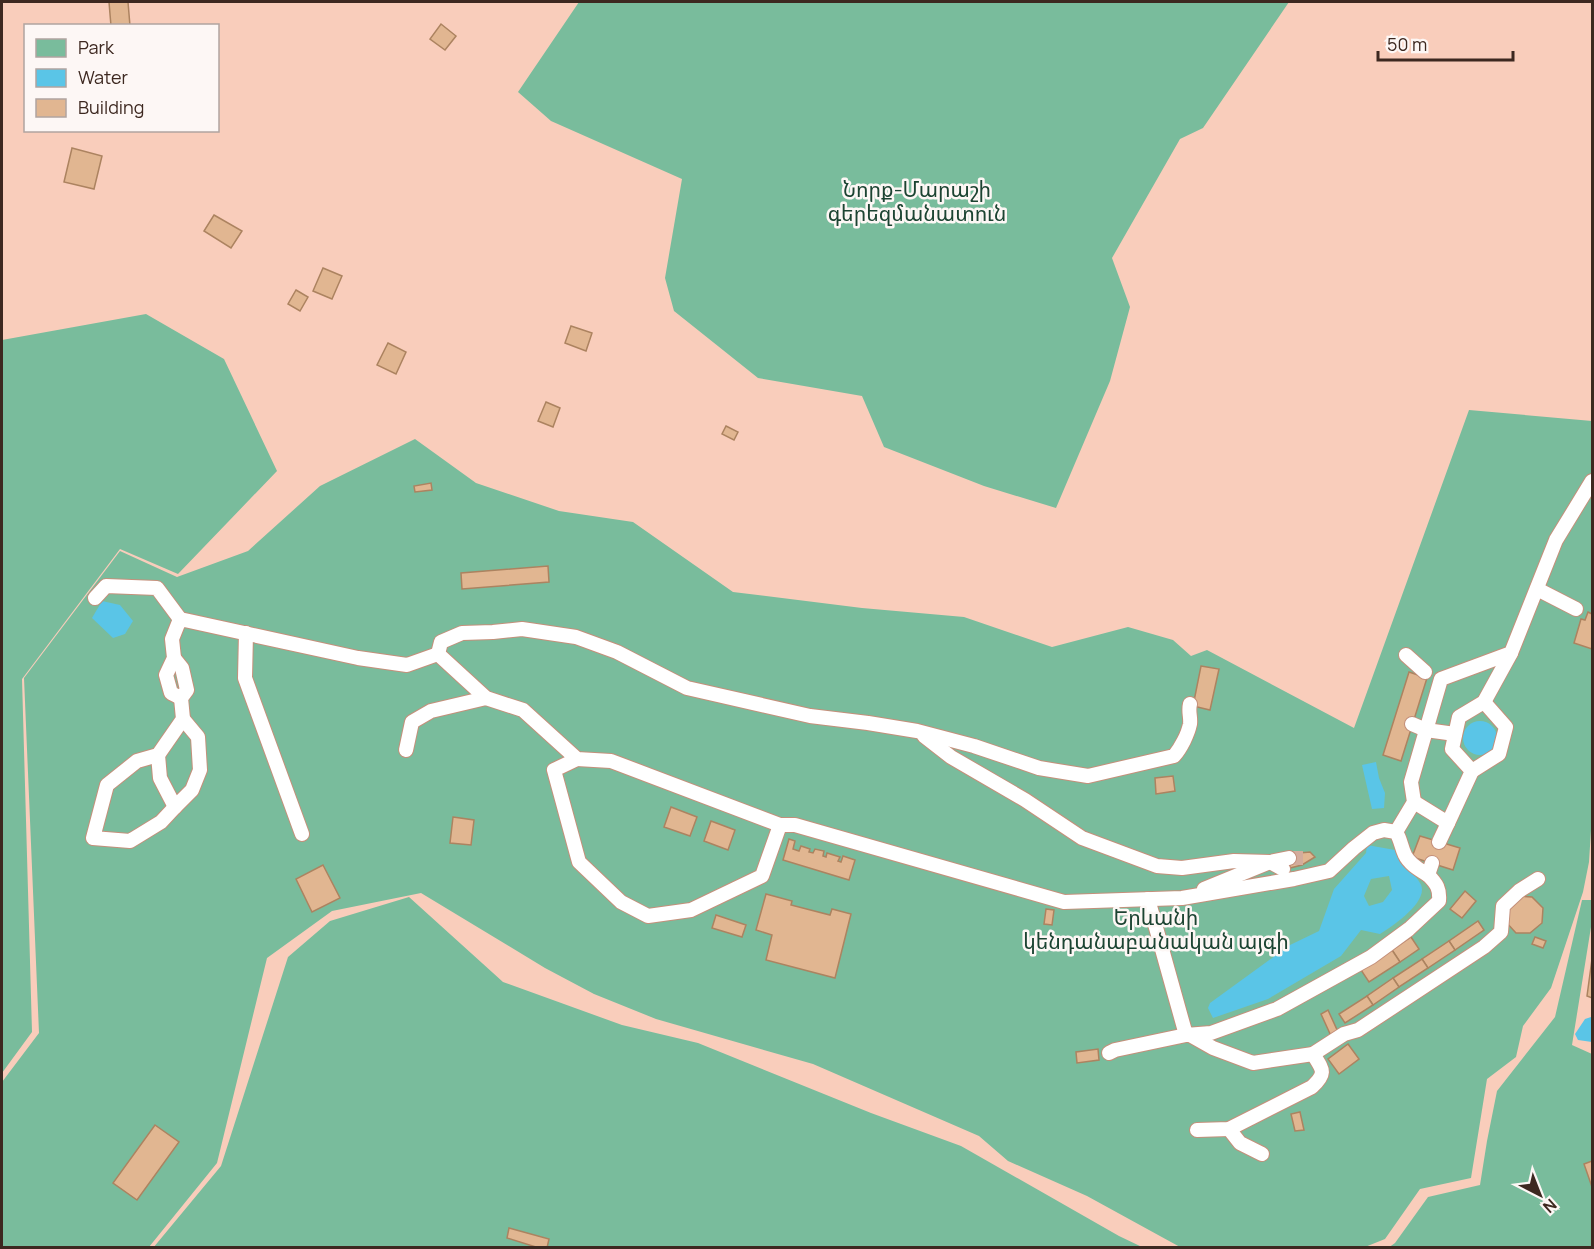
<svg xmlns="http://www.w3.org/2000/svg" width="1594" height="1249" viewBox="0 0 1594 1249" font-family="Manrope,'Noto Sans Armenian',sans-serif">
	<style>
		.green { fill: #79bc9c }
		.water { fill: #5ac5e7; fill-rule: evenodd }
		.building { fill: #e1b691; stroke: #ac8360; stroke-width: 1.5 }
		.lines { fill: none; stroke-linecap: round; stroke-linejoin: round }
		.pedestrian-tunnel { stroke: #d3ac9c; stroke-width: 14; stroke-dasharray: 14 7; stroke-linecap: butt }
		.pedestrian-casing { stroke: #c4907b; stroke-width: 16 }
		.pedestrian { stroke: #fff; stroke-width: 14 }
		.labels { text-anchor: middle; stroke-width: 5; stroke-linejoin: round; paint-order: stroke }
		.park-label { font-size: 21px; fill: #1c4432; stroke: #fdf7f5 }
	</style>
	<rect width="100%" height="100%" fill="#f9cdbb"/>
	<g class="green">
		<polygon points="579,2 1289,2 1203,128 1180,139 1112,258 1130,307 1110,381 1056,508 984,486 884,447 862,396 758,378 674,311 665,278 682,179 551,121 518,92"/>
		<polygon points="146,314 224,359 277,471 178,574 120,549 22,679 32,1032 2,1073 2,340"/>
		<polygon points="1469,410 1592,421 1592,815 1589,862 1583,892 1551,988 1523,1026 1516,1057 1487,1079 1471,1178 1420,1189 1385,1239 1365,1247 1180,1247 1087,1196 1008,1161 979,1136 813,1064 656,1019 594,994 545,968 421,893 332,911 267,958 217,1163 149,1247 2,1247 2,1082 39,1033 24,678 120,551 177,577 248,551 320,486 415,439 476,483 559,511 633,522 733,592 862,608 964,617 1052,647 1128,627 1173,640 1191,656 1207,650 1354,728"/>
		<polygon points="409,897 503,982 622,1025 698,1043 871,1113 961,1146 1119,1236 1142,1247 153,1248 221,1166 288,957 330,921"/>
		<polygon points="1582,900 1592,900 1592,925 1591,927 1572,1045 1592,1054 1592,1247 1388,1248 1395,1243 1428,1197 1480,1185 1487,1141 1497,1091 1555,1017"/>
	</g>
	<g class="water">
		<polygon points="102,601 120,605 133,621 125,634 113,638 92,618"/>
		<circle cx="1480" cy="738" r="17"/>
		<polygon points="1376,762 1379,778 1385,793 1384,808 1372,809 1362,765"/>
		<path d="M 1367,845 L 1395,850 C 1397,854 1398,859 1401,863 C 1407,870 1416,875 1420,883 C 1431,900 1393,926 1380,934 L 1361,930 L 1341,956 L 1268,999 L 1213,1018 L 1208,1008 L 1210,1003 L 1290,945 L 1319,931 L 1334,889 L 1366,853 ZM 1389,876 L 1392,890 L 1383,902 L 1369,906 L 1364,896 L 1371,879 Z"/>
		<polygon points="1592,1013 1592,1042 1578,1040 1575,1034 1585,1019 1591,1017"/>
	</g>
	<g class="building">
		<polygon points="109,2 128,2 130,26 111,26"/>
		<polygon points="441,24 456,36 445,50 430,39"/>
		<polygon points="72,148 102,156 94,189 64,182"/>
		<polygon points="214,215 242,231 231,248 204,231"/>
		<polygon points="323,268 342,276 332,299 313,291"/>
		<polygon points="296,290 308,297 300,311 288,304"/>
		<polygon points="571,326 592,333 586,351 565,343"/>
		<polygon points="388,343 406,352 396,374 377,365"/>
		<polygon points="546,402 560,408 553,427 538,421"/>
		<polygon points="726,426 738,432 734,440 722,434"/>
		<polygon points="431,483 432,490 415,492 414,486"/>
		<polygon points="548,566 549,582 462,589 461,573"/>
		<polygon points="1588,612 1592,614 1592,649 1574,643 1581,619 1585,620"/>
		<polygon points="1201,666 1219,669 1210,710 1193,706"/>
		<polygon points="1409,672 1427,678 1401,761 1383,755"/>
		<polygon points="1173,776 1175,791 1156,794 1155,778"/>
		<polygon points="671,807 697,817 690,836 664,827"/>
		<polygon points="453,817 474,820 471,845 450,843"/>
		<polygon points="711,821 735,830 728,850 704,841"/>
		<polygon points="1420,836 1460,848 1453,870 1412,857"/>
		<polygon points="789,839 795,841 793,849 799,851 801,846 810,849 809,852 813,853 815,849 824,851 823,856 826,857 827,853 840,857 838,861 841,862 843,856 855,860 849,880 783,860"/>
		<polygon points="1310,852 1315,857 1302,865 1290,868 1289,854"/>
		<polygon points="323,865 340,898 312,912 296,879"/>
		<polygon points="1465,891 1476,901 1462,918 1450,909"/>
		<polygon points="766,894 792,901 791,905 830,915 832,909 851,914 835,978 766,960 772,935 756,930"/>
		<polygon points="1517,896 1532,897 1543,908 1542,923 1530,933 1516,933 1505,921 1506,906"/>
		<polygon points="1046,909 1054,910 1052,925 1044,924"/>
		<polygon points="716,915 746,925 742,937 712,928"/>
		<polygon points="1478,921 1484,930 1455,950 1449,941"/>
		<polygon points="1411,937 1419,949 1400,962 1392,950"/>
		<polygon points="1535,937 1546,941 1543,948 1532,944"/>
		<polygon points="1449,941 1455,950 1428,968 1422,959"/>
		<polygon points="1392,950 1400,962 1369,982 1361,970"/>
		<polygon points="1422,959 1428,968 1399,987 1393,978"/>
		<polygon points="1592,959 1592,998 1587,996"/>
		<polygon points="1393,978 1399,987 1373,1005 1367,996"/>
		<polygon points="1367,996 1373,1005 1345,1023 1339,1014"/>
		<polygon points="1328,1010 1338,1032 1331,1036 1321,1014"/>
		<polygon points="1348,1044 1359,1059 1339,1074 1328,1059"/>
		<polygon points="1098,1049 1099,1060 1077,1063 1076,1052"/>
		<polygon points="1300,1112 1304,1130 1295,1131 1291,1114"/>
		<polygon points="155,1125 179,1142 137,1200 113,1183"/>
		<polygon points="1592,1161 1592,1187 1584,1164"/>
		<polygon points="509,1228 549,1239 547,1248 539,1248 507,1238"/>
	</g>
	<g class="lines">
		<polyline class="pedestrian-tunnel" points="1289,858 1305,858"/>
		<defs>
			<g id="pedestrian">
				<polyline points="1537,589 1576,609"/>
				<polyline points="95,598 106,586 157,588 180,619"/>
				<polyline points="246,633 245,678 302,834"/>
				<path d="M 438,654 L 441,642 L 462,633 L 493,632 L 522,629 L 576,637 L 617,652 L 687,688 L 810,716 L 868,723 L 917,731 L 974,746 L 1039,768 L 1088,776 L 1174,756 C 1181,748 1188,734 1190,724 C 1191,717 1188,712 1190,704"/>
				<polyline points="1406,655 1425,672"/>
				<polyline points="174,658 182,668 187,690 181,698 183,719 158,755 137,761 107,785 93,838 130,841 161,822 175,807"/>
				<path d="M 181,698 L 171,693 L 166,675 L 174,658 L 172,639 L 180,619 L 358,658 L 407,665 L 438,654 L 486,698 L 523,710 L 577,759 L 611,761 L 780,825 L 795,825 L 1064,902 L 1182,898 L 1294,879 L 1329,871 L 1354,848 L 1373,833 L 1384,830 L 1396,832 C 1401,840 1401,847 1405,855 C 1409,864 1420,870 1428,875"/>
				<polyline points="1412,724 1426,730 1455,734"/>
				<polyline points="924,736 951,757 1025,800 1082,838 1157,866 1182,868 1234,861 1270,862 1283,869"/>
				<polyline points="406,750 412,722 431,711 486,698"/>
				<polyline points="158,755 160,778 175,807 192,790 200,770 198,737 183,719"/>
				<polyline points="577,759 554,770 579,862 621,902 648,916 691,910 762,876 780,825"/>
				<polyline points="1472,771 1499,754 1506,727 1484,702"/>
				<polyline points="1414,802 1448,823 1439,842"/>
				<polyline points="1448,823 1472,771 1452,749 1459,717 1484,702 1511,653"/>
				<polyline points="1396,832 1414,802 1411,782 1441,679 1511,653 1556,540 1592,481"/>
				<polyline points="1204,889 1270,862 1289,858"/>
				<path d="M 1148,899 L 1186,1035 L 1211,1033 L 1277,1009 L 1371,957 L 1409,929 L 1439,901 C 1440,889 1437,884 1428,875 L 1432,863"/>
				<polyline points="1190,1035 1213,1048 1253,1063 1313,1054 1344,1034 1358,1030 1484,947 1501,932 1503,906 1519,891 1538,879"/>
				<polyline points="1109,1053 1115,1050 1186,1035"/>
				<polyline points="1229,1129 1240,1143 1262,1154"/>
				<path d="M 1197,1130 L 1229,1129 L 1312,1087 C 1327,1073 1323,1070 1313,1054"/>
			</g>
		</defs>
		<use href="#pedestrian" class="pedestrian-casing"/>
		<use href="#pedestrian" class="pedestrian"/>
	</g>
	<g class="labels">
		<g class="park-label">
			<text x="917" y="197">Նորք-Մարաշի<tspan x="917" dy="24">գերեզմանատուն</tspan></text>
			<text x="1156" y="925">Երևանի<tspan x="1156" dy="24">կենդանաբանական այգի</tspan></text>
		</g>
	</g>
	<rect width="1594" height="1249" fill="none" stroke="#3d2820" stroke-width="6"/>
	<rect x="24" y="24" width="195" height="108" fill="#fdf7f5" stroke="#b0a4a0" stroke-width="1.5"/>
	<rect x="36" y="39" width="30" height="18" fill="#79bc9c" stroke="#b0a4a0" stroke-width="1.5"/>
	<text x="78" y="54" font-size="18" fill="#3d2820">Park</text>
	<rect x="36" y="69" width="30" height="18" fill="#5ac5e7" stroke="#b0a4a0" stroke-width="1.5"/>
	<text x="78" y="84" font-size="18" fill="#3d2820">Water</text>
	<rect x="36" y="99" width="30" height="18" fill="#e1b691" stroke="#b0a4a0" stroke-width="1.5"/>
	<text x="78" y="114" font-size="18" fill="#3d2820">Building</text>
	<g transform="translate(1540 1195) rotate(138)" stroke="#fdf7f5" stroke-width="4.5" paint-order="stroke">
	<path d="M0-4.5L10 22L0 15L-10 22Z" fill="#3d2820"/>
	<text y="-9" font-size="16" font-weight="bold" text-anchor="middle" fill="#3d2820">N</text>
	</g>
	<path d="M1378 51v9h135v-9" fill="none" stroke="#3d2820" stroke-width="3"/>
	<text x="1387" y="51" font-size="18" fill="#3d2820" stroke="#fdf7f5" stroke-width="4.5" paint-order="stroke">50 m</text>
</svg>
